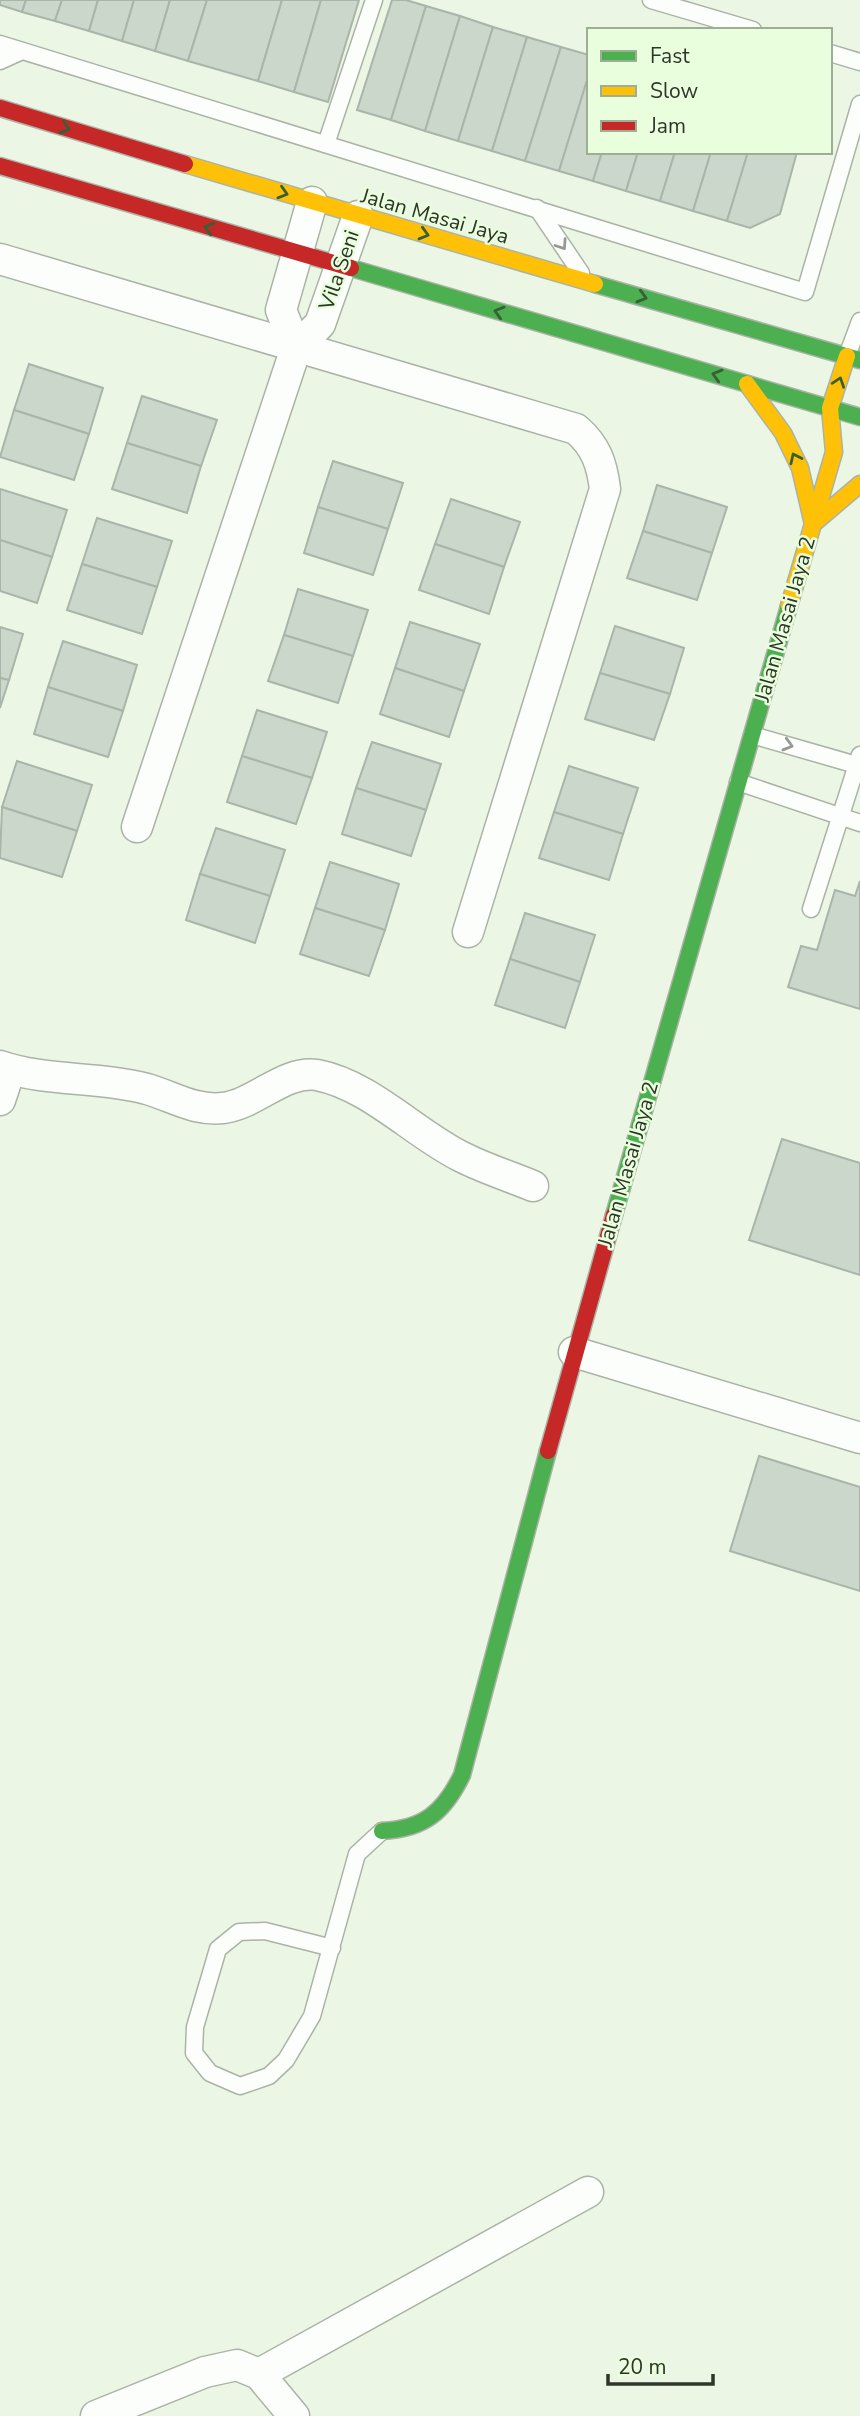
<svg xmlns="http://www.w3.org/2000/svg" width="860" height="2416" viewBox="0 0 860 2416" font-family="'Nunito Sans',sans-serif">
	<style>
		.building { fill: #ccd7cb; stroke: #aab5aa; stroke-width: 2 }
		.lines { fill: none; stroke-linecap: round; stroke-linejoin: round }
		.lane-casing { stroke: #abb3a6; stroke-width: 19 }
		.street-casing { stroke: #abb3a6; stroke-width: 33 }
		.fast-casing { stroke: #abb3a6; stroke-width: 19 }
		.slow-casing { stroke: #abb3a6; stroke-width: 19 }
		.jam-casing { stroke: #abb3a6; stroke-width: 19 }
		.lane { stroke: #fcfefb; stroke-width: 16 }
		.street { stroke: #fcfefb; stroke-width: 30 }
		.fast { stroke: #4caf50; stroke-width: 16 }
		.slow { stroke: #ffc107; stroke-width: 16 }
		.jam { stroke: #c62828; stroke-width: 16 }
		.oneway { stroke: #386037 }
		.oneway2 { stroke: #959a92 }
		.labels { text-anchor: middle; stroke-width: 5; stroke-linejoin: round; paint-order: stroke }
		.street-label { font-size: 21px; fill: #2e3529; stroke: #e9fedd }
	</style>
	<rect width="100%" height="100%" fill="#ebf6e5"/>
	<g class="building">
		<polygon points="0,0 26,0 22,12 0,5"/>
		<polygon points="26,0 62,0 55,21 22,12"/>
		<polygon points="62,0 98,0 89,31 55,21"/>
		<polygon points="98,0 134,0 122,41 89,31"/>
		<polygon points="134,0 170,0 155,51 122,41"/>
		<polygon points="170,0 207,0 188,61 155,51"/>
		<polygon points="207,0 282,0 258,81 188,61"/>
		<polygon points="282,0 321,0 294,92 258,81"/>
		<polygon points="321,0 359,0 328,102 294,92"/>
		<polygon points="392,0 406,0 426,6 391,120 357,110"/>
		<polygon points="426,6 460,16 425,131 391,120"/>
		<polygon points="460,16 493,27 458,141 425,131"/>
		<polygon points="493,27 527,37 492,151 458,141"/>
		<polygon points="527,37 561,47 525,161 492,151"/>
		<polygon points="561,47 589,55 589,74 559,171 525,161"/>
		<polygon points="589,74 589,152 602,152 593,181 559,171"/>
		<polygon points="602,152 638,152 626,191 593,181"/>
		<polygon points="638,152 675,152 660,201 626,191"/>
		<polygon points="675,152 711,152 693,211 660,201"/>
		<polygon points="711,152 748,152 727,221 693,211"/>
		<polygon points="748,152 797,152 780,214 750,228 727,221"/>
		<polygon points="29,364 103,388 89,434 14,410"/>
		<polygon points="142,396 217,420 201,466 127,443"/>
		<polygon points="14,410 89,434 74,480 0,457"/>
		<polygon points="127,443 201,466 187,513 112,489"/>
		<polygon points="333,461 403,483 388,529 318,507"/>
		<polygon points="657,485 727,507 712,553 643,531"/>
		<polygon points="0,489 67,510 52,557 0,540"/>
		<polygon points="451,499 520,522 504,567 435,544"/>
		<polygon points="318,507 388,529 373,575 304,553"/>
		<polygon points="97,518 172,541 157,587 82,564"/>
		<polygon points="643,531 712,553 697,600 627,578"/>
		<polygon points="0,540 52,557 37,603 0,591"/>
		<polygon points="435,544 504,567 489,614 419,590"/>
		<polygon points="82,564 157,587 142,634 67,610"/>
		<polygon points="298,589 368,610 353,656 284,635"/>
		<polygon points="410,622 480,644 464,691 395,668"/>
		<polygon points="615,626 684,648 670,694 600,673"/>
		<polygon points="0,627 23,634 9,680 0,678"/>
		<polygon points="284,635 353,656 338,703 268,681"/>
		<polygon points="63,641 137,665 123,711 48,687"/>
		<polygon points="395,668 464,691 449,737 380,714"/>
		<polygon points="600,673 670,694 654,740 585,719"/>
		<polygon points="0,678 9,680 0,708"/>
		<polygon points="48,687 123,711 108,757 34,734"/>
		<polygon points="257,710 327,732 312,778 242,756"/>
		<polygon points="372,742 441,764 426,810 356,788"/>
		<polygon points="242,756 312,778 296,824 227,802"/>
		<polygon points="17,761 92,785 77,831 2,807"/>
		<polygon points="569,766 638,788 623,834 554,812"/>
		<polygon points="356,788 426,810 411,856 342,834"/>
		<polygon points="2,807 77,831 62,877 0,858"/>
		<polygon points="554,812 623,834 609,880 539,858"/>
		<polygon points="216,828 285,850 270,896 200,874"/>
		<polygon points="330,862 399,884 385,930 315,908"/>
		<polygon points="200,874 270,896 255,943 186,920"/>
		<polygon points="860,881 860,1009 788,987 801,946 817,950 835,890 855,896"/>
		<polygon points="315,908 385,930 369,976 300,954"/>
		<polygon points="525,913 595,935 580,982 510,959"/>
		<polygon points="510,959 580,982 565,1028 495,1005"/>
		<polygon points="782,1139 860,1163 860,1275 749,1240"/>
		<polygon points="759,1456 860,1487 860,1591 730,1551"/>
	</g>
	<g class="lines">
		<defs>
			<g id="lane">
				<polyline points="651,0 753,30"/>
				<polyline points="0,44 805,292 860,104"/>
				<polyline points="830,53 860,62"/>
				<polyline points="0,61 22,51"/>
				<polyline points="326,144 374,0"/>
				<polyline points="537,208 581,273"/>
				<polyline points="847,356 860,321"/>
				<polyline points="752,735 860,766"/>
				<polyline points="738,782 860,823"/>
				<polyline points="811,909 860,755"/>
				<polyline points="332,1948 265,1931 239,1932 218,1949 195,2027 194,2053 210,2073 240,2086 269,2076 286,2060 312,2016 357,1854 382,1831"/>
			</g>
			<g id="street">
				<path d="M 0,259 L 576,429 C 596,446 602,464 605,489 L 468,932"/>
				<polyline points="296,348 281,310 312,202"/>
				<polyline points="137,827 296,348 320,324 358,216"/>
				<path d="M 0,1066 C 47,1082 99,1076 147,1089 C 174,1097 194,1111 223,1108 C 256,1104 284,1070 317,1075 C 369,1085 413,1132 460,1156 C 483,1168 509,1176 533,1186"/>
				<polyline points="0,1100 10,1070"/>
				<polyline points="574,1352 860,1438"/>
				<polyline points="259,2374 588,2192"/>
				<polyline points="96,2416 205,2372 237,2365 259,2374 294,2416"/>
			</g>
			<g id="fast">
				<polyline points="351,268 860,417"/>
				<polyline points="595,284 860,360"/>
				<polyline points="614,1215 789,606"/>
				<path d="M 382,1831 C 424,1829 444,1812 462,1775 L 548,1451"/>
			</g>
			<g id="slow">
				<polyline points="185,164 595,284"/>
				<polyline points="747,384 783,433 800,468 813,524 860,484"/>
				<polyline points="789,606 834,452 830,408 847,356"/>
			</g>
			<g id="jam">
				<polyline points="0,108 185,164"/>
				<polyline points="0,166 351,268"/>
				<polyline points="548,1451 614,1215"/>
			</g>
		</defs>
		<use href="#lane" class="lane-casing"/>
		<use href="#street" class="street-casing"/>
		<use href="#fast" class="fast-casing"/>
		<use href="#slow" class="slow-casing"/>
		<use href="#jam" class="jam-casing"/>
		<use href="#lane" class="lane"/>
		<use href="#street" class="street"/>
		<use href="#fast" class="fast"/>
		<use href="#slow" class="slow"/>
		<use href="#jam" class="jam"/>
	</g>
	<defs><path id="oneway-chevron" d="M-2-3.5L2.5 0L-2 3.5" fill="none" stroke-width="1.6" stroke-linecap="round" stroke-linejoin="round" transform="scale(1.75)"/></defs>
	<g class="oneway">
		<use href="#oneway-chevron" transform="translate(65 128) rotate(17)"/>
		<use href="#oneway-chevron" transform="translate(283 193) rotate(17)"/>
		<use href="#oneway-chevron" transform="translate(209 228) rotate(-164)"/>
		<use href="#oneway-chevron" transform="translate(424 234) rotate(16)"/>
		<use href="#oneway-chevron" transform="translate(642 297) rotate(16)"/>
		<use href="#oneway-chevron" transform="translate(499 312) rotate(-164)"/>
		<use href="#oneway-chevron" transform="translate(717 375) rotate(-164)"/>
		<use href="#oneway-chevron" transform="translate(839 382) rotate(-71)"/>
		<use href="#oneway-chevron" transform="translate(795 458) rotate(-115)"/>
	</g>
	<g class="oneway2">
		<use href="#oneway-chevron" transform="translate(562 245) rotate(56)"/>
		<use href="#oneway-chevron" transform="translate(788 745) rotate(16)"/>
	</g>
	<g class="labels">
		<g class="street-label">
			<text transform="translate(435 216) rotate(16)" y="7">Jalan Masai Jaya</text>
			<text transform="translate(339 270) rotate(-71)" y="7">Vila Seni</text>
			<text transform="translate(785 619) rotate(-74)" y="7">Jalan Masai Jaya 2</text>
			<text transform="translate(628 1164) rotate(-74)" y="7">Jalan Masai Jaya 2</text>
		</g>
	</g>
	<rect x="587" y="28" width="245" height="126" fill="#e9fedd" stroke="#9eae95" stroke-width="2"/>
	<rect x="601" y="51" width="35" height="10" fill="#4caf50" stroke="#9eae95" stroke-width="2"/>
	<text x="650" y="63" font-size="21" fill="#2e3529">Fast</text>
	<rect x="601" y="86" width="35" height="10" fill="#ffc107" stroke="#9eae95" stroke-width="2"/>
	<text x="650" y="98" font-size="21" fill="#2e3529">Slow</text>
	<rect x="601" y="121" width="35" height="10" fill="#c62828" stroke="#9eae95" stroke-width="2"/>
	<text x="650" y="133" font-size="21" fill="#2e3529">Jam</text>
	<path d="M608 2374v10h105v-10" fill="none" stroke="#2e3529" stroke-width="3.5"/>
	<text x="618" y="2374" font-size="21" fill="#2e3529" stroke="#e9fedd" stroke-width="5" paint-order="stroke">20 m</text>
</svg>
